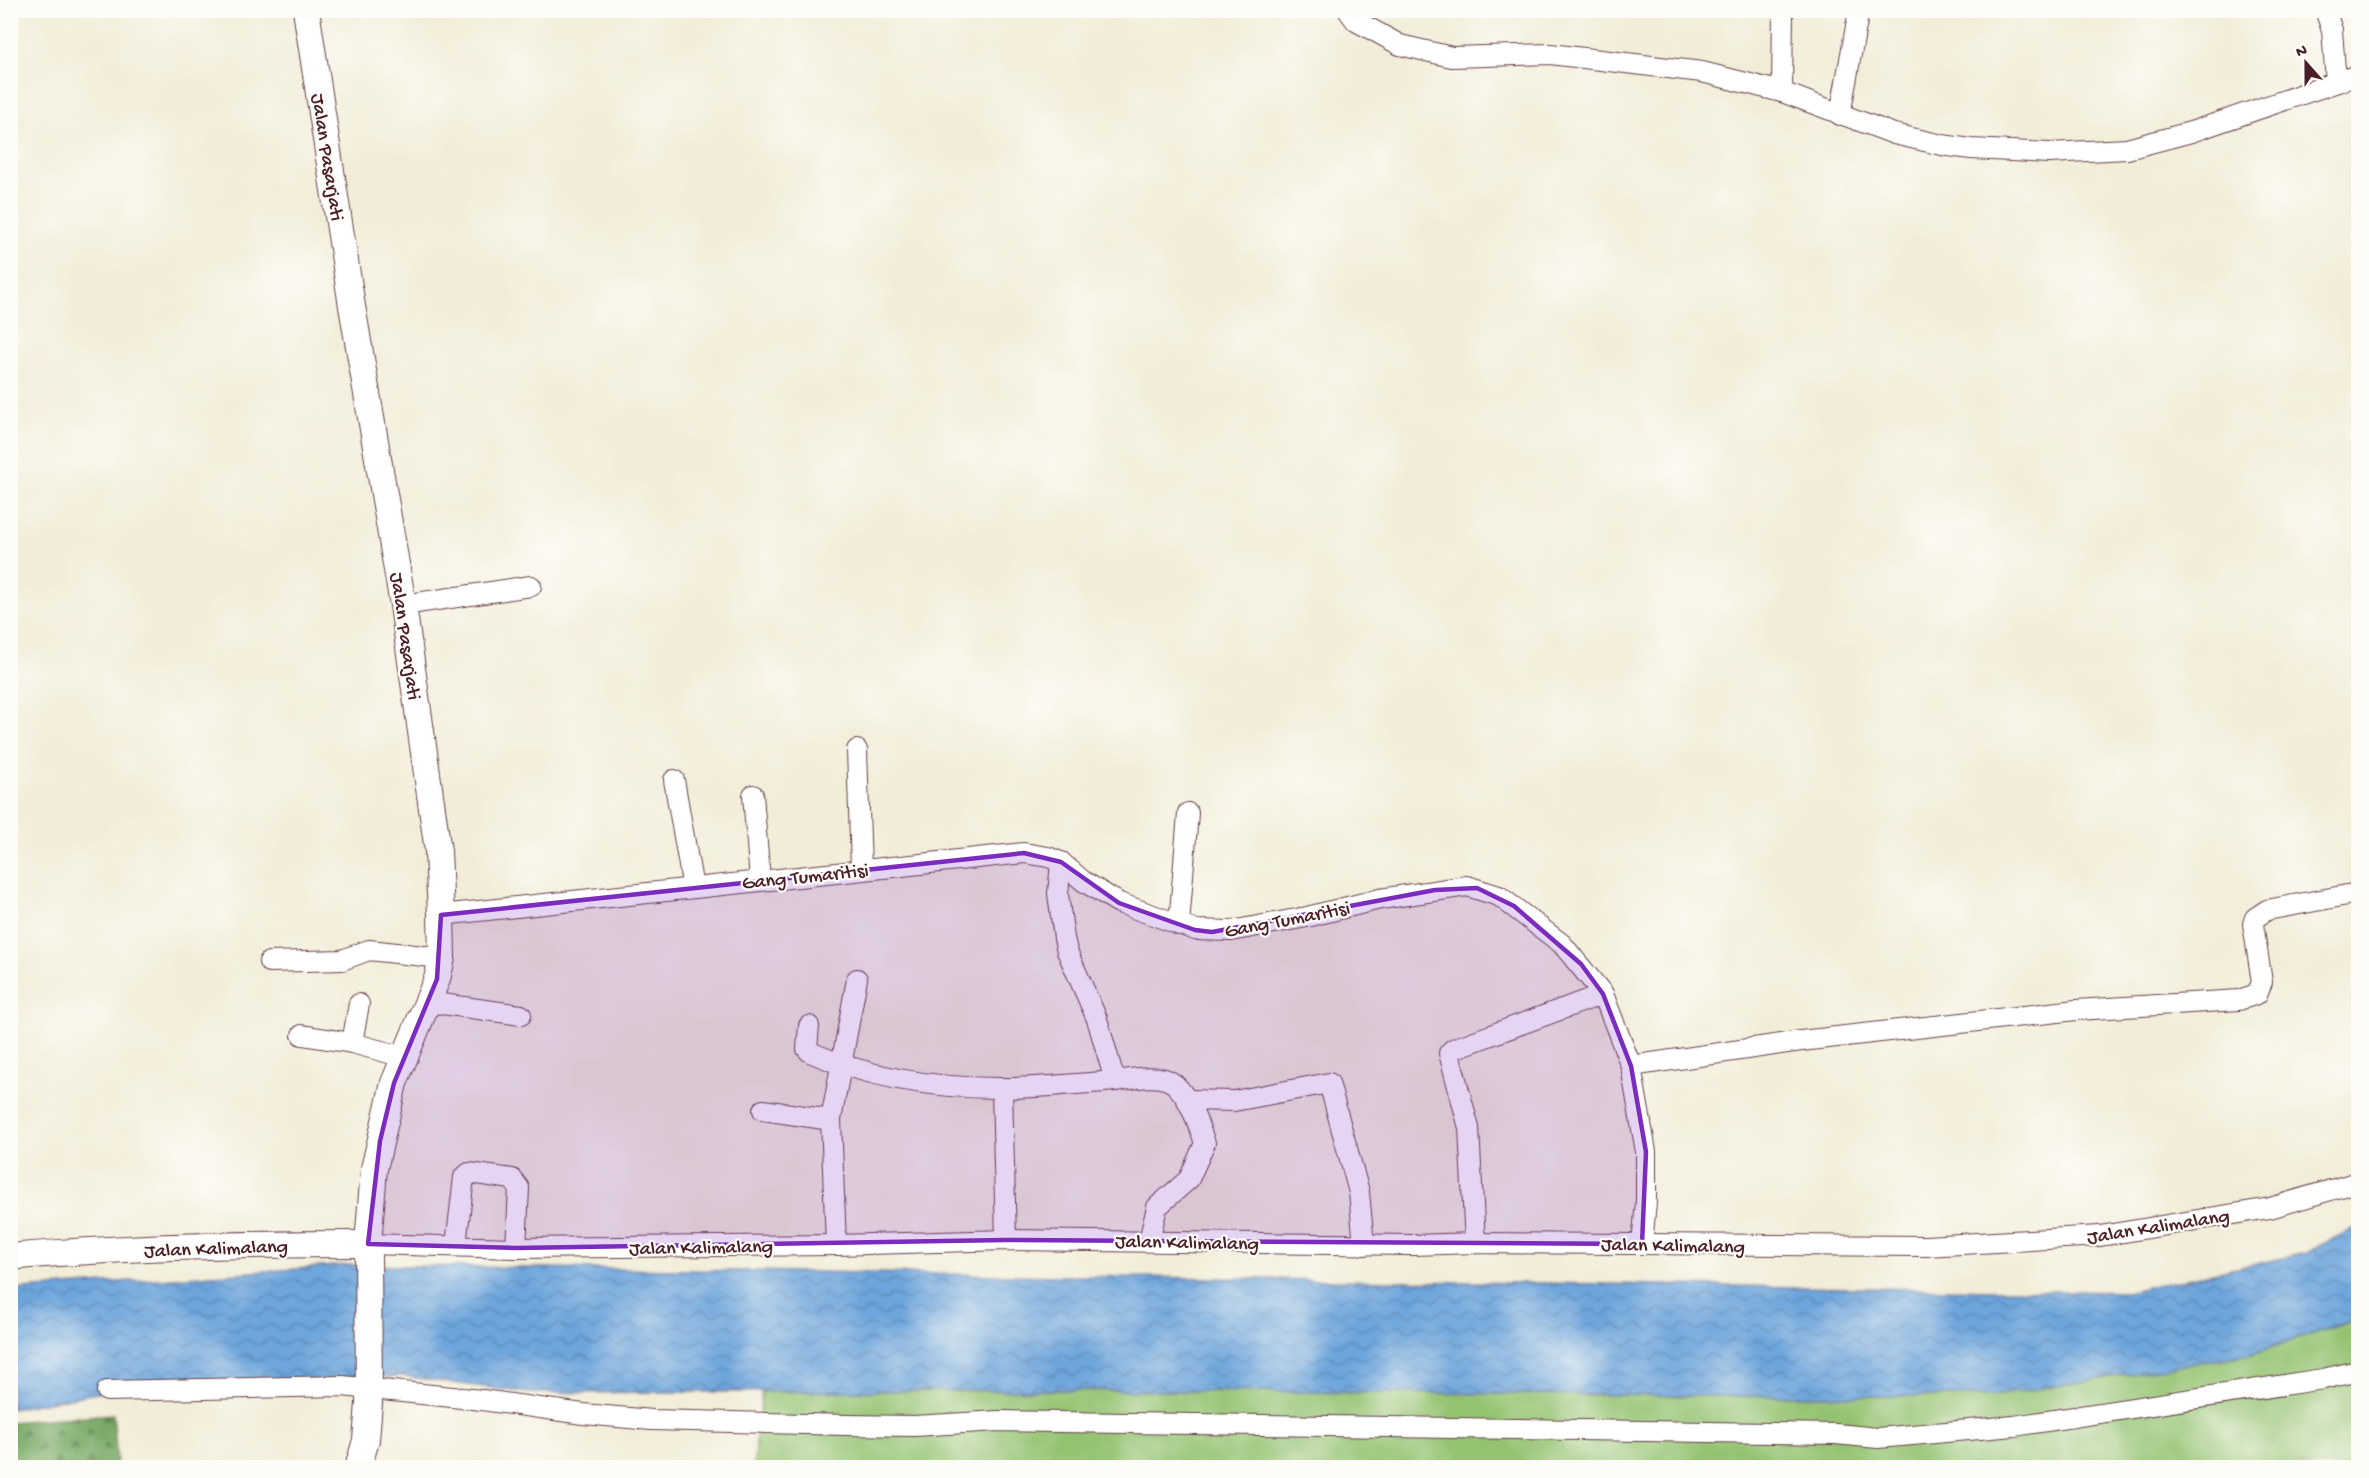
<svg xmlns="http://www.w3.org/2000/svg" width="2369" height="1478" viewBox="0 0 2369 1478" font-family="'Gochi Hand',sans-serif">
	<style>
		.green { fill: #94c271; stroke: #6f704e; stroke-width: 1.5 }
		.forest { fill: url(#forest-firs); stroke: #606447; stroke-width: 1.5 }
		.water { fill: url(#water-waves); stroke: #5c6284; stroke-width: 1.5 }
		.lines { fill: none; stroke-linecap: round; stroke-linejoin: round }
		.minor-casing { stroke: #633e45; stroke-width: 22 }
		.major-casing { stroke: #633e45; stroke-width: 28 }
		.minor { stroke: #fff; stroke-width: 20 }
		.major { stroke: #fff; stroke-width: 26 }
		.marked { fill: #7b2cbf; fill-opacity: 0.2; stroke: #7b2cbf; stroke-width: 4.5; stroke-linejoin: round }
		.labels { text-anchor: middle; stroke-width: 4.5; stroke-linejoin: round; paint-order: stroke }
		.street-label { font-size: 20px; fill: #4a1f2b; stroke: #fdfcf7 }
	</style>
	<defs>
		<pattern id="forest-firs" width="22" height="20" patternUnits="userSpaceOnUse" patternTransform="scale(1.5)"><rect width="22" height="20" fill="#77a863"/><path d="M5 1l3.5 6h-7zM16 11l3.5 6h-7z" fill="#648852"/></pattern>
		<pattern id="water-waves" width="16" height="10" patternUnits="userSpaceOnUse" patternTransform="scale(1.5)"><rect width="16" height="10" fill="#6da5dc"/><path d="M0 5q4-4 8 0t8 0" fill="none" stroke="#5c86b3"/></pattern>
	</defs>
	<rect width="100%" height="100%" fill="#fdfcf7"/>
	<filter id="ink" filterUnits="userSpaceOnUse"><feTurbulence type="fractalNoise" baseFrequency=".0167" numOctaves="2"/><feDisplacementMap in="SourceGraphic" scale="12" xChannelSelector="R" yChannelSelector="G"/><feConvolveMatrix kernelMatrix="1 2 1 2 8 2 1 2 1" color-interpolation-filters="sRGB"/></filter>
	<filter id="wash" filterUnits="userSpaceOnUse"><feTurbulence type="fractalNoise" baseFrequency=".008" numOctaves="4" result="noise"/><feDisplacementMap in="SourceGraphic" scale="24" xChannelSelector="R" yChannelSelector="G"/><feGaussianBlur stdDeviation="1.35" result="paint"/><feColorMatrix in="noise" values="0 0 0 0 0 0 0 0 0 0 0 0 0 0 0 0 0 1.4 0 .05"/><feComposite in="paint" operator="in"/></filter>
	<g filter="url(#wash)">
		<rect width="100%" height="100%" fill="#f2edd8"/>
		<polygon class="green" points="2358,1319 2358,1467 753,1468 762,1391 1307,1389 2251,1354"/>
		<polygon class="forest" points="113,1414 117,1462 94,1468 11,1467 11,1422"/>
		<polygon class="water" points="2358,1226 2358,1319 2251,1354 1993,1396 1726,1396 1060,1390 529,1393 401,1376 107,1391 11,1409 11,1290 347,1265 2126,1292 2306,1253"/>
	</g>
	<g filter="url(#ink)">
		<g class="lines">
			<defs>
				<g id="minor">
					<polyline points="1348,10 1356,21 1400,45 1452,57 1550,54 1702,72 1782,92 1894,134 1942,145 1971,149 2049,153 2127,149 2191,132 2358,75"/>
					<polyline points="2325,10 2332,30 2336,82"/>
					<polyline points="1782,92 1783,10"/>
					<polyline points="1840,115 1859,10"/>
					<polyline points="403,605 531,586"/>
					<polyline points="857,750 861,869"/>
					<polyline points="674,780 693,888"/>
					<polyline points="753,795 760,880"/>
					<polyline points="1061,862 1058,894 1064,938 1067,951 1097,1019 1115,1081"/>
					<polyline points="441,915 1024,853 1048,857 1061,862 1083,881 1119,903 1195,930 1231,931 1307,917 1380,899 1467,886 1499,896 1562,944 1603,994 1631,1066 1646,1152 1646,1202 1642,1244"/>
					<polyline points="1179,925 1188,813"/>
					<polyline points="269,962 342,960 369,950 442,958"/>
					<polyline points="428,1002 521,1015"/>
					<path d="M 809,1026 L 807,1049 L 810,1052 C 885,1085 970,1092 1051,1086 C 1072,1084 1094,1083 1115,1081 C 1131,1079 1149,1075 1165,1079 C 1186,1085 1198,1124 1205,1143 L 1189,1179 L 1157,1207 L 1149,1241"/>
					<polyline points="302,1035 352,1043 404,1057"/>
					<polyline points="352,1043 359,1004"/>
					<polyline points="1631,1066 1801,1041 2076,1010 2239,1000 2257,994 2262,982 2253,924 2255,918 2267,910 2358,893"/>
					<polyline points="1002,1090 1006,1240"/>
					<polyline points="1188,1100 1234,1101 1329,1083 1359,1192 1364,1245"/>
					<polyline points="763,1110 831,1120"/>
					<polyline points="1475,1243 1469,1128 1449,1053 1453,1049 1603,994"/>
					<polyline points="368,1244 516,1248 836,1245 1006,1240 1413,1245 1475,1243 1926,1246 2100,1236 2270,1208 2358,1182"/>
					<polyline points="456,1245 464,1177 469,1173 512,1179 519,1188 516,1248"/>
					<polyline points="836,1245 831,1120 857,979"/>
					<polyline points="107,1391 342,1386 482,1400 583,1414 652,1420 847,1425 914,1426 998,1421 1836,1434 1878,1438 2014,1426 2323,1379 2358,1371"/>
				</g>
				<g id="major">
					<polyline points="306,10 352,306 403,605 438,851 441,915 442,958 437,979 394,1083 374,1169 368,1244 369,1403 366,1440 358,1468"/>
					<path d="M 10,1257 C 129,1246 249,1244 368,1244"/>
				</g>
			</defs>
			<use href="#minor" class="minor-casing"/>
			<use href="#major" class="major-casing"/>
			<use href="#minor" class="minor"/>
			<use href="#major" class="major"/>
		</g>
	</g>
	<path class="marked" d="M 1024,853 L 1061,862 L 1119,903 L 1195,930 L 1212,932 L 1435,890 L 1477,888 L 1514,906 L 1581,964 L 1603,994 L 1631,1066 L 1646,1152 L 1642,1244 L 1006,1240 L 516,1248 L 368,1244 L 380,1141 L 394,1083 L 437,979 L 441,915 Z"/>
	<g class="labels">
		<g class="street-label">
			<text transform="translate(329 157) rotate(81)" y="7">Jalan Pasarjati</text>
			<text transform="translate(407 636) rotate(82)" y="7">Jalan Pasarjati</text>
			<text transform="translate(805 875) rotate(-6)" y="7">Gang Tumaritisi</text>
			<text transform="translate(1287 918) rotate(-11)" y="7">Gang Tumaritisi</text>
			<text transform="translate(2158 1225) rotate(-9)" y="7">Jalan Kalimalang</text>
			<text transform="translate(1187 1241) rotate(1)" y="7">Jalan Kalimalang</text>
			<text transform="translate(1673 1244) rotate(1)" y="7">Jalan Kalimalang</text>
			<text transform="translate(701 1246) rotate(-1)" y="7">Jalan Kalimalang</text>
			<text transform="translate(216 1247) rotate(-2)" y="7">Jalan Kalimalang</text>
		</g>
	</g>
	<rect width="2369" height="1478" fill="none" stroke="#fdfcf7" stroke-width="36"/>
	<g transform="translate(2306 63) rotate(339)" stroke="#fdfcf7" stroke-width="4.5" paint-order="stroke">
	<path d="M0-4.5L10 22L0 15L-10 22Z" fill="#4a1f2b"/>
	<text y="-9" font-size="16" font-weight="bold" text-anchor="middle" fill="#4a1f2b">N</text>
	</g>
</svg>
